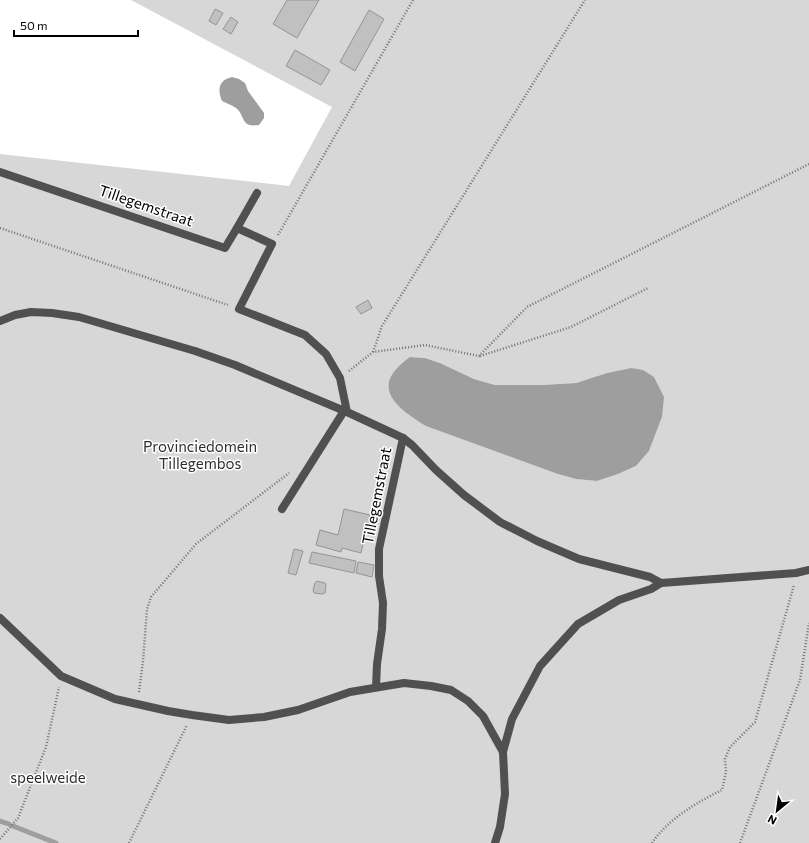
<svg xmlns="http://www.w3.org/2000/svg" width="809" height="843" viewBox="0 0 809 843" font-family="Commissioner,sans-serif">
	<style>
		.green { fill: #d7d7d7; fill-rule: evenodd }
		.water { fill: #9e9e9e }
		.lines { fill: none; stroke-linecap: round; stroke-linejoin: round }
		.stream { stroke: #9e9e9e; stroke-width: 5 }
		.building { fill: #c0c0c0; stroke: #949494 }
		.path { stroke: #727272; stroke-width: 2.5; stroke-dasharray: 1 2; stroke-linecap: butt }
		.lane { stroke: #505050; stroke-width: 8 }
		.labels { text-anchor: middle; stroke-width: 3; stroke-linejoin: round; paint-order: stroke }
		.street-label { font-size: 15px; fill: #000; stroke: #fff }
		.park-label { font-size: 15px; fill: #2e2e2e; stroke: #fff }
	</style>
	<rect width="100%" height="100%" fill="#fff"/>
	<path class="green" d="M 131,0 L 809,0 L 809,843 L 0,843 L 0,154 L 289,186 L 332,107 ZM 410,357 L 425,358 L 440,363 L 474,379 L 495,385 L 541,385 L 576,383 L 607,373 L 631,368 L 662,417 L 649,451 L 636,466 L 618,474 L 597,481 L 577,479 L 558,474 Z"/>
	<g class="water">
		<path d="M 232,77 L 239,79 L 245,83 L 248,91 L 264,113 L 264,118 L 259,125 C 240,128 246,116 236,108 C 232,105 226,103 222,101 C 217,89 219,80 232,77 Z"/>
		<path d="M 410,357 L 425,358 L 440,363 L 474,379 L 495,385 L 541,385 L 576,383 L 607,373 L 631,368 L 643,370 L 654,377 L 664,397 L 662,417 L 649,451 L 636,466 L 618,474 L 597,481 L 576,479 L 558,474 L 426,426 C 394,406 369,386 410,357 Z"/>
	</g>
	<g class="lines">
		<g class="stream">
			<polyline points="0,821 9,824"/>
			<polyline points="13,826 56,843"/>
		</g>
	</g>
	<g class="building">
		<polygon points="287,0 319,0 297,38 273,24"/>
		<polygon points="215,9 223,13 216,25 209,21"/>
		<polygon points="369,10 384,19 355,71 340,62"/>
		<polygon points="231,17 238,22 231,34 223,29"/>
		<polygon points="295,50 330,70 321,85 286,66"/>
		<polygon points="368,300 372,308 361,314 356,307"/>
		<polygon points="344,509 370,515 361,553 342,548 341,552 316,545 320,530 338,535"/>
		<polygon points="294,549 303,551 296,575 288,573"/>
		<polygon points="312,552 356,561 354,573 309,563"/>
		<polygon points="358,562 374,565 372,577 356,573"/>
		<polygon points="317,581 325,583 326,585 325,593 322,594 314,593 313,590 315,583"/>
	</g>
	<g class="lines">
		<g class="path">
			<polyline points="0,228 228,305"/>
			<polyline points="278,235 413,0"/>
			<polyline points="373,352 382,326 585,0"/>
			<polyline points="480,356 571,327 648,288"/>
			<polyline points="349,371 373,352 425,345 479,356 527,307 809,164"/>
			<polyline points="139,692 143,661 147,609 151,597 196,544 289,473"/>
			<polyline points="0,839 18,818 46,747 59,687"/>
			<polyline points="129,843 187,725"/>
			<path d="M 652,843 C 667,820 697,802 722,790 L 726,772 L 725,759 L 730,747 L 755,722 L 794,585"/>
			<polyline points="740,843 800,680 809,623"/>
		</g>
		<g class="lane">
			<polyline points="0,172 225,248 237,228 272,244 239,309 305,335 326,354 340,378 347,412"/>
			<polyline points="237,228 257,193"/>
			<polyline points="0,321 15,315 31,312 52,313 79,317 195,351 235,365 347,412 403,438 412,445 436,470 464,495 500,522 537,541 579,559 650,577 661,583 796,573 809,570"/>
			<polyline points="282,509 344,411"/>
			<polyline points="0,618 61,676 115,699 168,711 192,715 229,720 264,717 298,710 350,692 404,683 431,686 451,690 468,701 483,716 503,752 505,794 500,827 495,843"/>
			<polyline points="376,687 377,664 382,629 383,603 379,576 379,549 403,438"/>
			<polyline points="503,752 512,719 540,666 578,624 619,600 651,589 661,583"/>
		</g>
	</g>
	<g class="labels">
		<g class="street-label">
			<text transform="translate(146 206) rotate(19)" y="5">Tillegemstraat</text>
			<text transform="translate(377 496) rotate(-79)" y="5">Tillegemstraat</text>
		</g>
		<g class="park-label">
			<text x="200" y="452">Provinciedomein<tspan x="200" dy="17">Tillegembos</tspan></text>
			<text x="48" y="783">speelweide</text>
		</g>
	</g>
	<g transform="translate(777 811) rotate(209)" stroke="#ffffff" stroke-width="3" paint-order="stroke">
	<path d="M0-3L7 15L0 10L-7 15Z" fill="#000000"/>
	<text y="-6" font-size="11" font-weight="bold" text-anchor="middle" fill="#000000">N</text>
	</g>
	<path d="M14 30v6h124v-6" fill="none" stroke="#000000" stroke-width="2"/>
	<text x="20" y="30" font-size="12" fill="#000000" stroke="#ffffff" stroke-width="3" paint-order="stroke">50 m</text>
</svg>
